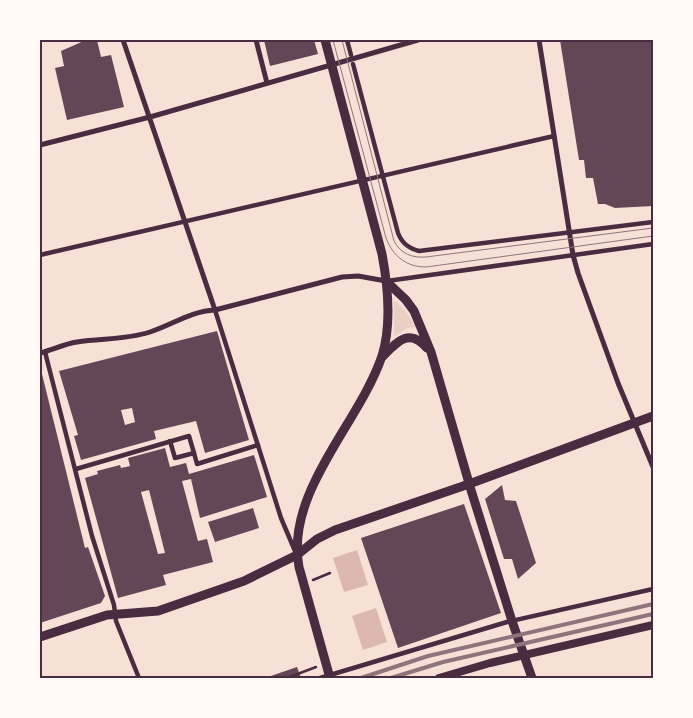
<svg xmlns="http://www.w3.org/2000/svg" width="693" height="718" viewBox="0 0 693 718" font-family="'Noto Serif',serif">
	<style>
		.green { fill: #ebcfc5 }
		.water { fill: #dcb8b0 }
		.building { fill: #644757; fill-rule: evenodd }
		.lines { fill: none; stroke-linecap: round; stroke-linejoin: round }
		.path { stroke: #4a2c40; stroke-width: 2.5 }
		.pedestrian { stroke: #4a2c40; stroke-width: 4.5 }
		.minor { stroke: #4a2c40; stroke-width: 5 }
		.tertiary { stroke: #4a2c40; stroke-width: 8 }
		.secondary { stroke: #4a2c40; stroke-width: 9 }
		.tram { stroke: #8f747c; stroke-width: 1 }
		.rail { stroke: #8f747c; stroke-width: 4 }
		.neatline { fill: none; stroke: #4a2c40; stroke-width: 2 }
	</style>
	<rect width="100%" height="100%" fill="#f7e1d7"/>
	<polygon class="green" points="394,300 405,310 416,327 407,328 394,337"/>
	<g class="water">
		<polygon points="357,550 368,585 344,592 333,558"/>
		<polygon points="376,608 387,642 363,650 352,616"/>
	</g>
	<g class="building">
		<polygon points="86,40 97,40 101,57 111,55 124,107 67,120 55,68 64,66 61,51"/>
		<polygon points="264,40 314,40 318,54 270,66"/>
		<polygon points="560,40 653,40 653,206 615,208 605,204 598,204 593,178 586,178 584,160 579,160"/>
		<path d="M 217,331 L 249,440 L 205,453 L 196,421 L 154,431 L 156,439 L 81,460 L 74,436 L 78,435 L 59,371 ZM 132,408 L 135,422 L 125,425 L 121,410 Z"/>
		<polygon points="40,374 42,374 85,548 88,547 105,596 101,603 40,623"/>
		<path d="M 165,448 L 170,467 L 186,463 L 189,474 L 254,455 L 267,497 L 200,518 L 191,479 L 182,481 L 198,541 L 207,539 L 213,562 L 163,575 L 166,585 L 118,598 L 85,478 L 98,474 L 97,471 L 120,465 L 121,468 L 130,466 L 128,458 ZM 149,490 L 165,553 L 158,554 L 141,492 Z"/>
		<polygon points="502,485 505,500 516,501 536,563 518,579 512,559 504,559 485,499"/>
		<polygon points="464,504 501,613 398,648 361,538"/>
		<polygon points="253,508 259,528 215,542 208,522"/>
		<polygon points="297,667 301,678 265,678"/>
	</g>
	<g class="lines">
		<g class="path">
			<polyline points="313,580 330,573"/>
			<polyline points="287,678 316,667"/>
		</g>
		<g class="pedestrian">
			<polyline points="347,40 351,55"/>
			<path d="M 353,64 L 398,233 C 402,243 408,248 419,251 L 653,222"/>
			<polyline points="40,255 554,136"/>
			<polyline points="387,281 653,244"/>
			<polyline points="215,310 281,518 295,551"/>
			<polyline points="45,352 92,536 114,605 116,621 139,678"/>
			<polyline points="170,441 175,458 194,453 197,464 258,445"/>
			<polyline points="76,469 189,436 194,453"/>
			<polyline points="320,678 507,622 653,589"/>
		</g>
		<g class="minor">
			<polyline points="123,40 215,310"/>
			<polyline points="256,40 267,83"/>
			<polyline points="539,40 573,255 578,273 618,383 653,467"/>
			<polyline points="40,145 150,117 418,40"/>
			<path d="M 40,353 C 52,350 64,344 77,342 C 101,338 126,340 150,332 C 172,325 191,311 215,310 L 342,277 L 358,276 L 386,281"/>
		</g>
		<polyline class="tertiary" points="439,678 490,663 653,625"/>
		<g class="secondary">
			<path d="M 325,40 L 382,254 C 388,286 392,324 382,356 C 359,424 285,492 299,567 L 330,678"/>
			<polyline points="386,281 406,300 414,311 431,352 471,490 512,621 532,678"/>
			<path d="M 382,357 C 397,342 409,327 427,348"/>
			<polyline points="40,637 107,615 158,611 244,581 297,555 317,539 335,530 469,484 653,416"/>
		</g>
		<g class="tram">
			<path d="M 333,40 L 386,238 C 393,256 406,267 426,267 L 653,236"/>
			<path d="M 342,40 L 394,241 C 401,254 412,258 426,257 L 653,228"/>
		</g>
		<g class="rail">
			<polyline points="361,678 428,656 653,604"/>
			<polyline points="391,678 443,662 653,614"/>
		</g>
	</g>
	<rect width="693" height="718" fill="none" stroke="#fffaf5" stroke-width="82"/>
	<rect x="41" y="41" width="611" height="636" class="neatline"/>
</svg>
